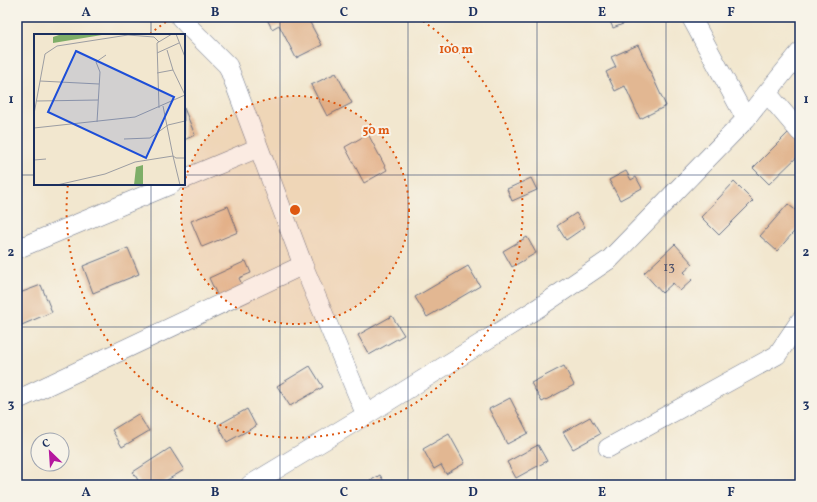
<svg xmlns="http://www.w3.org/2000/svg" width="817" height="502" viewBox="0 0 817 502" font-family="Vollkorn,serif">
<style>
.building{fill:#e2b792}
.lines{fill:none;stroke-linecap:round;stroke-linejoin:round}
.minor-casing{stroke:#666f86;stroke-width:20}
.minor{stroke:#fff;stroke-width:19}
.grid{fill:none;stroke:#1b2f5e;stroke-width:1;stroke-opacity:0.55}
.ring{fill:none;stroke:#de5710;stroke-width:2;stroke-dasharray:2 4}
.labels{text-anchor:middle;dominant-baseline:central;stroke-width:4;stroke-linejoin:round;paint-order:stroke}
.number-label{font-size:13px;fill:#4d516b}
.inset-road{fill:none;stroke:#9c9da2;stroke-width:1}
.view{fill:#1d4ed8;fill-opacity:0.15;stroke:#1d4ed8;stroke-width:2}
.inset-edge{fill:none;stroke:#1b2f5e;stroke-width:2}
.centre{fill:#de5710;stroke:#f7f3e8;stroke-width:2}
.ring-label{font-size:12px;text-anchor:middle;font-weight:bold;fill:#de5710;stroke:#f7f3e8;stroke-width:4;stroke-linejoin:round;paint-order:stroke}
.neatline{fill:none;stroke:#1b2f5e;stroke-width:1.5}
.grid-label{font-size:13px;text-anchor:middle;font-weight:bold;fill:#1b2f5e}
</style>
<rect width="100%" height="100%" fill="#f7f3e8"/>
<filter id="ink" filterUnits="userSpaceOnUse"><feTurbulence type="fractalNoise" baseFrequency=".025" numOctaves="2"/><feDisplacementMap in="SourceGraphic" scale="8" xChannelSelector="R" yChannelSelector="G"/><feConvolveMatrix kernelMatrix="1 2 1 2 8 2 1 2 1" color-interpolation-filters="sRGB"/></filter>
<filter id="wash" filterUnits="userSpaceOnUse"><feTurbulence type="fractalNoise" baseFrequency=".012" numOctaves="4" result="noise"/><feDisplacementMap in="SourceGraphic" scale="16" xChannelSelector="R" yChannelSelector="G"/><feGaussianBlur stdDeviation="0.9" result="paint"/><feColorMatrix in="noise" values="0 0 0 0 0 0 0 0 0 0 0 0 0 0 0 0 0 1.4 0 .05"/><feComposite in="paint" operator="in"/></filter>
<g filter="url(#wash)">
<rect width="100%" height="100%" fill="#f2e7cf"/>
<g id="blocks">
<!-- building -->
<path class="building" d="M 266,17 L 307,17 L 322,45 L 296,58 L 279,25 L 272,29 Z
M 608,17 L 632,17 L 633,20 L 613,28 Z
M 638,45 L 666,106 L 640,119 L 625,86 L 615,91 L 606,72 L 616,67 L 611,57 Z
M 336,73 L 352,103 L 327,116 L 311,85 Z
M 184,108 L 195,135 L 184,140 Z
M 788,133 L 800,145 L 800,154 L 769,184 L 753,168 Z
M 368,134 L 387,170 L 364,183 L 345,147 Z
M 626,171 L 631,180 L 636,177 L 642,188 L 620,200 L 609,180 Z
M 531,178 L 537,190 L 512,201 L 507,189 Z
M 734,182 L 753,201 L 719,235 L 701,217 Z
M 788,204 L 800,214 L 800,225 L 777,251 L 760,236 Z
M 228,206 L 238,232 L 202,247 L 191,221 Z
M 576,213 L 585,227 L 566,240 L 557,226 Z
M 527,237 L 536,253 L 512,267 L 503,251 Z
M 675,244 L 693,264 L 684,272 L 692,280 L 680,291 L 673,283 L 662,293 L 644,273 Z
M 128,248 L 139,274 L 93,293 L 83,266 Z
M 246,261 L 251,273 L 239,278 L 243,287 L 219,299 L 209,278 Z
M 468,266 L 480,286 L 427,317 L 415,297 Z
M 41,285 L 52,312 L 17,327 L 17,294 Z
M 392,316 L 404,335 L 369,355 L 358,335 Z
M 310,366 L 323,387 L 290,406 L 277,386 Z
M 564,366 L 574,385 L 542,402 L 531,383 Z
M 510,398 L 528,433 L 507,444 L 489,409 Z
M 247,409 L 256,426 L 227,442 L 218,425 Z
M 138,414 L 149,431 L 122,447 L 112,430 Z
M 590,417 L 600,434 L 573,449 L 563,432 Z
M 449,434 L 465,463 L 446,474 L 441,465 L 434,469 L 423,449 Z
M 538,445 L 547,461 L 516,478 L 507,462 Z
M 170,448 L 184,470 L 159,485 L 141,485 L 133,472 Z
M 380,475 L 385,483 L 389,481 L 392,485 L 363,485 Z"/>
</g>
</g>
<g filter="url(#ink)">
<use href="#blocks" fill-opacity="0" stroke="#666f86" stroke-width="1"/>
<g class="lines">
<defs>
<path id="minor" d="M 180,17 L 192,30 L 228,66 L 303,265 L 366,415
M 691,17 L 746,119
M 767,93 L 800,132
M 184,179 L 258,148
M 17,249 L 172,184
M 17,400 L 303,265
M 608,448 L 777,355 L 800,321
M 250,485 L 366,415 L 538,308 L 610,259 L 746,119 L 800,52"/>
</defs>
<!-- minor casing -->
<use href="#minor" class="minor-casing"/>
<!-- minor -->
<use href="#minor" class="minor"/>
</g>
</g>
<!-- grid -->
<path class="grid" d="M 151,17 L 151,35M 280,17 L 280,485M 408,17 L 408,485M 537,17 L 537,485M 666,17 L 666,485M 17,175 L 35,175M 184,175 L 800,175M 151,184 L 151,485M 17,327 L 800,327"/>
<!-- distance rings -->
<circle cx="295" cy="210" r="114" fill="#de5710" fill-opacity=".12"/>
<g class="ring">
<circle cx="295" cy="210" r="114"/>
<path d="M150 34A228 228 0 0 1 172 18M418 18A228 228 0 1 1 68 184"/>
</g>
<g class="labels">
<!-- number labels -->
<g class="number-label">
<text x="669" y="268">13</text>
</g>
</g>
<!-- overview -->
<g transform="translate(34 34)">
<rect width="151" height="151" fill="#f2e7cf"/>
<path d="M 28,0 L 74,0 L 19,9 L 19,3 ZM 109,131 L 109,151 L 100,151 L 102,133 Z" fill="#7eae68"/>
<path class="inset-road" d="M 142,0 L 151,23M 133,16 L 139,36M 123,19 L 145,9M 123,39 L 139,36 L 151,61M 6,47 L 65,50M 3,67 L 64,66M 129,72 L 139,122 L 142,124 L 151,124M 125,74 L 123,9 L 138,0M 0,80 L 11,20 L 23,12 L 94,1 L 120,3 L 125,8M 63,88 L 66,38 L 62,28 L 72,21M 0,94 L 101,83 L 151,61M 90,105 L 116,104 L 134,91 L 151,87M 0,108 L 0,95M 0,126 L 12,125M 23,151 L 71,140 L 101,128 L 139,122 L 146,151"/>
<path class="view" d="M 42,17 L 140,63 L 112,124 L 14,78 Z"/>
<rect width="151" height="151" class="inset-edge"/>
</g>
<circle cx="295" cy="210" r="6" class="centre"/>
<g class="ring-label">
<text x="456" y="53">100 m</text>
<text x="376" y="134">50 m</text>
</g>
<!-- margin -->
<rect width="817" height="502" fill="none" stroke="#f7f3e8" stroke-width="44"/>
<!-- north arrow -->
<g transform="translate(50 452) rotate(335)"><circle r="19" fill="#f7f3e8" stroke="#9fa5b1"/>
<path d="M0-3L7 15L0 10L-7 15Z" fill="#b5179e"/>
<text y="-6" font-size="11" font-weight="bold" text-anchor="middle" fill="#1b2f5e">С</text>
</g>
<rect x="22" y="22" width="773" height="458" class="neatline"/>
<g class="grid-label">
<text x="86" y="16">A</text>
<text x="215" y="16">B</text>
<text x="344" y="16">C</text>
<text x="473" y="16">D</text>
<text x="602" y="16">E</text>
<text x="731" y="16">F</text>
<text x="11" y="103">1</text>
<text x="806" y="103">1</text>
<text x="11" y="256">2</text>
<text x="806" y="256">2</text>
<text x="11" y="408">3</text>
<text x="806" y="408">3</text>
<text x="86" y="496">A</text>
<text x="215" y="496">B</text>
<text x="344" y="496">C</text>
<text x="473" y="496">D</text>
<text x="602" y="496">E</text>
<text x="731" y="496">F</text>
</g>
</svg>
